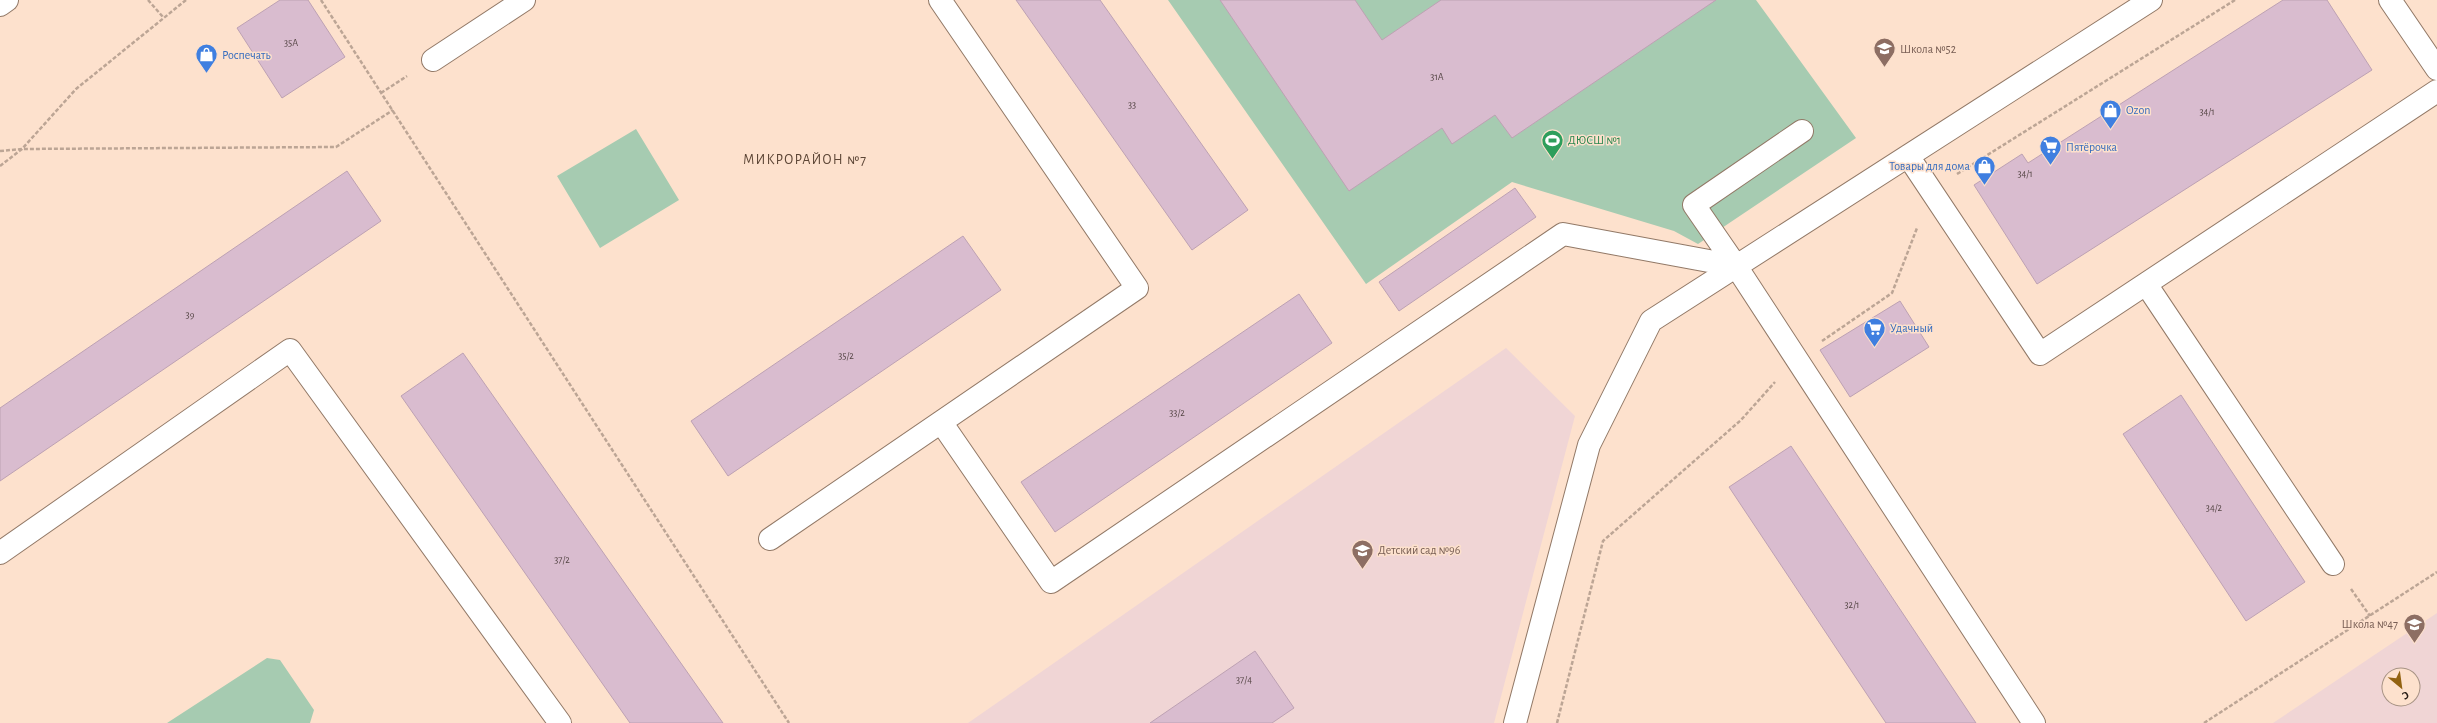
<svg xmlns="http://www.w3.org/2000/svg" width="2437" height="723" viewBox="0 0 2437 723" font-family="'Alegreya Sans',sans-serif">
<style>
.education{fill:#f0d5d5;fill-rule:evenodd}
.green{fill:#a6cbb1}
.building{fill:#d9bccf;stroke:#bda1b3}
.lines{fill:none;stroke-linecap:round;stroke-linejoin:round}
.minor-casing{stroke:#927967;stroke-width:24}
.major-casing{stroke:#927967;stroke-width:24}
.path{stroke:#bca595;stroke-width:2.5;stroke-dasharray:4 2;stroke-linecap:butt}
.minor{stroke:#fff;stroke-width:22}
.major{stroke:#fff;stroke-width:22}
.labels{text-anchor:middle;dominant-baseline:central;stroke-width:3;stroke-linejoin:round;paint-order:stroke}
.number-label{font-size:10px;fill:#544544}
.education-label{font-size:12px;fill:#785e54;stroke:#fde1cd;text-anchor:start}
.shop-label{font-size:12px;fill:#366cbe;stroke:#fde1cd;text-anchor:start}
.leisure-label{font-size:12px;fill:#27864d;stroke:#fde1cd;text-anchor:start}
.quarter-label{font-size:14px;letter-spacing:1px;fill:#5d4636;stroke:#fde1cd}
</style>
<rect width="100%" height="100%" fill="#fde1cd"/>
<!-- education -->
<path class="education" d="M 1506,348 L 1575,416 L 1494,723 L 968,723 Z
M 2437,613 L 2437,723 L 2273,723 ZM 2389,675 L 2413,675 L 2413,699 L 2389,699 Z"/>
<!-- green -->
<path class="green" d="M 1168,0 L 1756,0 L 1856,138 L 1698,244 L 1674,231 L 1512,182 L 1366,284 Z
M 636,129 L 679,200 L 600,248 L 557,176 Z
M 267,658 L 280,660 L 314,710 L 310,723 L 167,723 Z"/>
<!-- building -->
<path class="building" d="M 280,0 L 308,0 L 345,57 L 282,98 L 237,28 Z
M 1016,0 L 1100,0 L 1248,210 L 1192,250 Z
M 1220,0 L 1355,0 L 1382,40 L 1441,0 L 1716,0 L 1512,138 L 1495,115 L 1452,144 L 1442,128 L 1349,191 Z
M 2283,0 L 2327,0 L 2372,70 L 2037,284 L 1974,185 L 2022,154 L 2028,163 Z
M 347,171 L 381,221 L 0,481 L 0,408 Z
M 1515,188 L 1536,217 L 1399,311 L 1379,282 Z
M 963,236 L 1001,290 L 728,476 L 691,421 Z
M 1299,294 L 1332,343 L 1055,532 L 1021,482 Z
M 1900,301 L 1929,347 L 1850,397 L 1820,350 Z
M 463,353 L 723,723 L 630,723 L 401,396 Z
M 2181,395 L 2305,582 L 2246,621 L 2123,434 Z
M 1791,446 L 1976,723 L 1886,723 L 1729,487 Z
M 1255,651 L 1294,708 L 1272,723 L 1150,723 Z"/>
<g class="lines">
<defs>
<path id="minor" d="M 2390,0 L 2437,69
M 433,60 L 524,0
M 1802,131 L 1694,205 L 1736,266 L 2034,723
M 1908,156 L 2040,354 L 2437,91
M 2146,284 L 2333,564
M 941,422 L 1051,582 L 1563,234 L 1736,266
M 770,539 L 1137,288 L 940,0
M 0,553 L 290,350 L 560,723
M 1515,723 L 1589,445 L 1651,321 L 2151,0"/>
<path id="major" d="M 0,5 L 7,0"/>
</defs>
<!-- minor casing -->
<use href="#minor" class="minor-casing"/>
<!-- major casing -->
<use href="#major" class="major-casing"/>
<!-- path -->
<path class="path" d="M 148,0 L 163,17
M 321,0 L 789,723
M 381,93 L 407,76
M 0,151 L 22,149 L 336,147 L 393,110
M 0,166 L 22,149 L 76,89 L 186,0
M 1957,174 L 2235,0
M 1822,341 L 1892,293 L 1917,228
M 2351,589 L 2370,616
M 1557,723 L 1603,541 L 1741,420 L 1775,382
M 2204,723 L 2437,572"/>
<!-- minor -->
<use href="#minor" class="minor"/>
<!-- major -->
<use href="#major" class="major"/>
</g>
<!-- icons -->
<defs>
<symbol id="school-pin" viewBox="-11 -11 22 30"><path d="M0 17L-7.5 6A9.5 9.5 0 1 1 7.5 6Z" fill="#8d6e63" stroke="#fde1cd"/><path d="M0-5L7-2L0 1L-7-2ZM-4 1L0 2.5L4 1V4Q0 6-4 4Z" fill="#fff"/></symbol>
<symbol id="shop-pin" viewBox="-11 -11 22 30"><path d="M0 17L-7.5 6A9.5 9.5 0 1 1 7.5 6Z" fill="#3f7fe0" stroke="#fde1cd"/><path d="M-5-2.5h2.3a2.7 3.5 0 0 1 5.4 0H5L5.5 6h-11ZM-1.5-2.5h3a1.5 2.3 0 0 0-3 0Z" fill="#fff"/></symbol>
<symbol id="stadium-pin" viewBox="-11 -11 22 30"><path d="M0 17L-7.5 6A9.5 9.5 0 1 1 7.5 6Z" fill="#2e9e5b" stroke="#fde1cd"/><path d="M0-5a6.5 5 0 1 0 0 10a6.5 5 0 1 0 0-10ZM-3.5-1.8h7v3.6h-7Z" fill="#fff"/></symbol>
<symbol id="supermarket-pin" viewBox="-11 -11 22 30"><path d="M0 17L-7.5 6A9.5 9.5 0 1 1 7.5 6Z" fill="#3f7fe0" stroke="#fde1cd"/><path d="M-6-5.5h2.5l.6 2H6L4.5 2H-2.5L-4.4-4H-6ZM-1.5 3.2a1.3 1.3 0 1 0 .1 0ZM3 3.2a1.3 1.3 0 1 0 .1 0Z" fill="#fff"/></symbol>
</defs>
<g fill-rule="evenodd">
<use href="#school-pin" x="1872" y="36" width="25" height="34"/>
<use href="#shop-pin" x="194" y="42" width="25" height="34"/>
<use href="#shop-pin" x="2098" y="98" width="25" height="34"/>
<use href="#stadium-pin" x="1540" y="128" width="25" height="34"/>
<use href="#supermarket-pin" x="2038" y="134" width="25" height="34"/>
<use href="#shop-pin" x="1972" y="154" width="25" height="34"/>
<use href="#supermarket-pin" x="1862" y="316" width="25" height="34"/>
<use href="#school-pin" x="1350" y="538" width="25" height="34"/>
<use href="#school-pin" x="2402" y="612" width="25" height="34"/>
</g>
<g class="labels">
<!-- number labels -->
<g class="number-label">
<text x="291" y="43">35А</text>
<text x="1437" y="77">31А</text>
<text x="1132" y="105">33</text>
<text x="2207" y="112">34/1</text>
<text x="2025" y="174">34/1</text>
<text x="190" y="315">39</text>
<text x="846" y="356">35/2</text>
<text x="1177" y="413">33/2</text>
<text x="2214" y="508">34/2</text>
<text x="562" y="560">37/2</text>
<text x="1852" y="605">32/1</text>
<text x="1244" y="680">37/4</text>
</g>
<!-- education labels -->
<g class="education-label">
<text x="1900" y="49">Школа №52</text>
<text x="1378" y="550">Детский сад №96</text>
<text x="2398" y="624" text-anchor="end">Школа №47</text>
</g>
<!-- shop labels -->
<g class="shop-label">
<text x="222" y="55">Роспечать</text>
<text x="2126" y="110">Ozon</text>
<text x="2066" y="147">Пятёрочка</text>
<text x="1970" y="166" text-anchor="end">Товары для дома</text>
<text x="1890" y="328">Удачный</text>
</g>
<!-- leisure labels -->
<g class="leisure-label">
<text x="1568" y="140">ДЮСШ №1</text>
</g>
<!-- quarter labels -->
<g class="quarter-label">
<text x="805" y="160">МИКРОРАЙОН №7</text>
</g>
</g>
<!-- north arrow -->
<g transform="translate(2401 687) rotate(151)"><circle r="19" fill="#fde1cd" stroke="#a79384"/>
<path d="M0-3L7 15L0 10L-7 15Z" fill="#926210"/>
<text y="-6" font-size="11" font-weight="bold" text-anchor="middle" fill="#271d16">С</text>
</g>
</svg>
